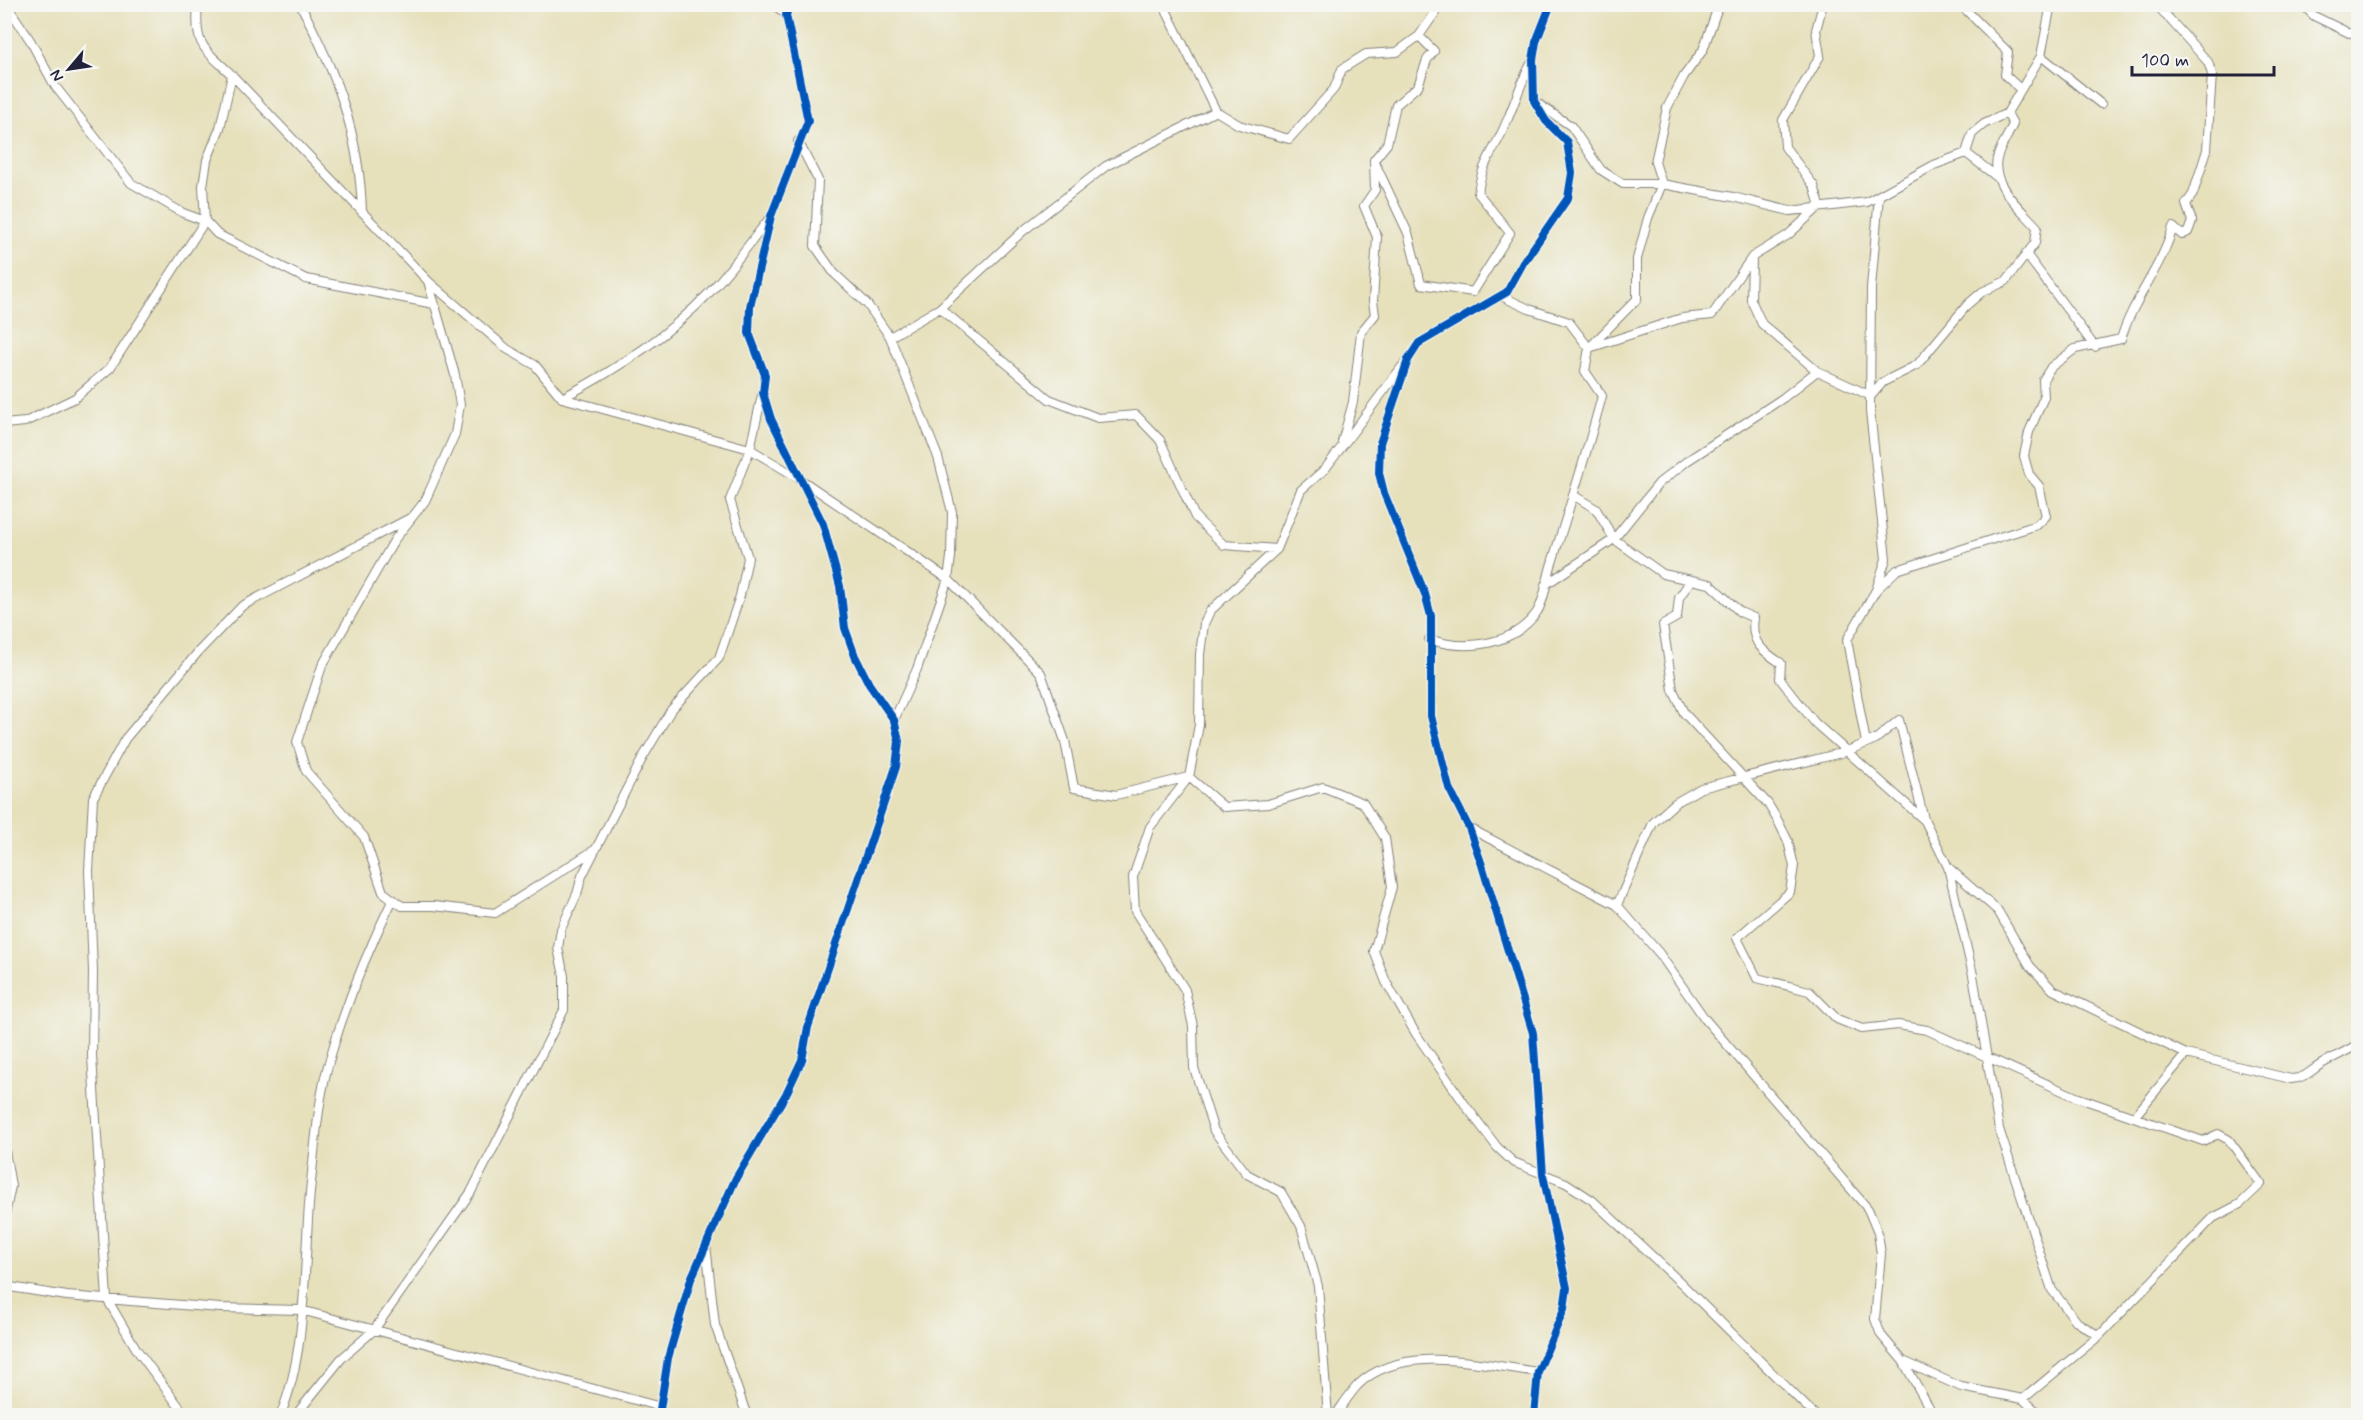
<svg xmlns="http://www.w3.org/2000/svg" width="2363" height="1420" viewBox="0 0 2363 1420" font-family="Mynerve,sans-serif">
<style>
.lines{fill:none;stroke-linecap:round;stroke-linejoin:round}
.minor-casing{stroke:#84817b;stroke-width:10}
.minor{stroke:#fff;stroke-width:8}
.cycleway-casing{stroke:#f6f6f2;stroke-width:11}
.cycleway{stroke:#0057b8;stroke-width:8}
</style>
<rect width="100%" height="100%" fill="#f6f6f2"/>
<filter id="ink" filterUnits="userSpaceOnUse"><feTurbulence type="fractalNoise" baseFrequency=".0167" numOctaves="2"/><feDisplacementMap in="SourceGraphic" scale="12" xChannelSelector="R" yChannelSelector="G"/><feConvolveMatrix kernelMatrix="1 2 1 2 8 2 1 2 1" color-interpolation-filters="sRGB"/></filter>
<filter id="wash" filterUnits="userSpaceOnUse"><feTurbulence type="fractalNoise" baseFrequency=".008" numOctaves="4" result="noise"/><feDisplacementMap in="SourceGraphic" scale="24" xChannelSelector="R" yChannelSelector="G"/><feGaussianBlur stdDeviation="1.35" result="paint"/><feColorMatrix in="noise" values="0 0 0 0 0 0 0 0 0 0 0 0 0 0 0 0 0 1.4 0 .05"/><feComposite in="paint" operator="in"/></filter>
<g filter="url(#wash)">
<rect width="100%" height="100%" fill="#e6e0bb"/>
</g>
<g filter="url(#ink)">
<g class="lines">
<defs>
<path id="minor" d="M 198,4 C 194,47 204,48 232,75 L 428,281 L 507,349 L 535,365 L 562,398 C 614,371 667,337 708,294 C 730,271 749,244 769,219
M 300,4 C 336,72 360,135 362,212
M 774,4 L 786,15
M 1163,4 L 1216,111 L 1239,125 L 1289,139 L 1334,89 L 1342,69 L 1366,54 L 1397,52 L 1419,36
M 1960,4 L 2008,52 L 2005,75 L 2020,89
M 2302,4 L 2314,16 L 2349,33 L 2358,30
M 2041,56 L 2101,104
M 232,75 L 220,128 L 207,160 L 203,186 L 205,221 L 217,234 L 306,279 L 434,304
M 1537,103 L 1571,126 L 1601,170 L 1623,184 L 1662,184 L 1733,197 L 1790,211 L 1867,202 L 1934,165 L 1966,153 L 1972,134 L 1984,124 L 2007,113 L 2041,56 L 2051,4
M 798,141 L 818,180 L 815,246 L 834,273 L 867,304 L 890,337 L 938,457 L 952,512 L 951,557 L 948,579 L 917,669 L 894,720
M 1966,153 L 1997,177
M 1375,163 L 1408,233 L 1421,284 L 1473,292 L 1510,233 L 1478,193 C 1482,160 1495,151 1506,123 C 1515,103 1521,81 1532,62
M 1820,206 L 1814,186 L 1785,147 L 1783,120 L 1820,56 L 1816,30 L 1823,4
M 2026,254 L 2095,347
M 1752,258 L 1751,300 L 1762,324 L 1817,371 L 1871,396
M 428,281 L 455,375 L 460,405 L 455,434 L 425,501 L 395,539 L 322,666 L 297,742 L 306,771 L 364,837 L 383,892 L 402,906 L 434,906 L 495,913 L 596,849
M 1501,296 L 1529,309 L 1569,322 L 1589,348 L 1682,318 L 1712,315 L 1752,257 L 1788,235 L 1819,207
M 940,308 L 1023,231 L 1106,166 L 1216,111
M 890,337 L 940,308 L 1049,399 L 1098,418 L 1136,415 L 1160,440 L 1195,517 L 1224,545 L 1277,549
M 1871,396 L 1883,382 L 1917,365 L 1968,304 L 1982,292 L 2006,281 L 2035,243 L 2037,227 C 2021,209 1991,185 1997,159 C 1999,148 2009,135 2013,124 L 2007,113
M 562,398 L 750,449 L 800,479 L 948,579 L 1041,673 L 1065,741 L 1074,788 L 1116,795 L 1188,777
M 4,424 L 25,422 L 75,398 L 110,368 L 205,221 L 183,213 L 131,183 L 55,86 L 30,40 L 6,4
M 1342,442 L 1353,402 L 1361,332 L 1375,315 L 1373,301 L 1377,237 L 1364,206 L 1375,190 L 1374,160 L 1387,144 L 1396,105 L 1418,86 L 1427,60 L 1434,51 L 1419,36 L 1435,13 L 1437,4
M 1573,495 L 1596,509 L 1614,539 L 1663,574 L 1710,584 L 1740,612 L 1754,618 C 1750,642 1762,651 1781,663 L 1780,679 L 1815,723 L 1923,819
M 1691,580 L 1679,598 L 1677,617 L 1663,625 L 1673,690 L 1684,713 L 1768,804 L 1778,821 L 1788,841 L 1794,866 L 1790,892 L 1737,938 L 1757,978 L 1809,991 L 1837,1019 L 1862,1029 L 1898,1025 L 1927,1030 L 2076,1097 L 2203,1141 L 2218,1134 L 2229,1140 L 2261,1184 L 2240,1204 L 2213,1218 L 2099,1336 L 2023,1399
M 1545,585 L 1614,539 L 1659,483 L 1687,461 L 1783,398 L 1817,371
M 1876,590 L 1897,570 L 2037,525 L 2046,516 L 2039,486 L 2029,474 L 2024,456 L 2029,432 L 2044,397 L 2043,380 L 2051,367 L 2075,349 L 2121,339 C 2133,299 2162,267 2173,227 L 2182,235 L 2188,232 L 2192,221 L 2186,204 L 2193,194 L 2207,150 L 2212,74 L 2208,62 L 2156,4
M 1429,639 C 1466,652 1514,645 1537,612 C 1545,600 1547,577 1552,563 C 1569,508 1587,453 1602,396 L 1585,371 L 1589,348 L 1637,299 L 1637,259 L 1648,218 L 1662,184 L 1655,162 L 1667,108 L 1684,76 L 1703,50 L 1719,4
M 1866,743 L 1847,640 L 1876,590 L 1886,559 L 1870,411 L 1871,288 L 1879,196
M 1189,777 L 1224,807 L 1268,804 L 1323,787 L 1363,803 L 1385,838 L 1392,887 L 1374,951 L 1386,982 L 1416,1034 L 1466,1106 L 1497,1147 L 1513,1162 L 1566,1183 L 1592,1200 L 1681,1283 L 1816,1416
M 1469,828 L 1617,905 L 1659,953 L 1705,1019 L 1868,1209 L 1878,1233 L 1881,1254 L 1875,1319 L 1881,1335 L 1903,1361 L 1961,1387 L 2023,1399 L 2041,1416
M 1949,868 L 1998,911 L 2030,966 L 2053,990 L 2186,1054 L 2291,1079 C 2306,1078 2309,1072 2320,1065 C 2333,1057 2346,1052 2358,1044
M 1617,905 L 1653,823 L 1675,803 L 1701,788 L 1845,752 L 1876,739 L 1899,720 L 1924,819 L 1948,867 L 1973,975 L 1999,1129 L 2052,1290 L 2077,1322 L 2099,1336
M 2135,1116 L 2186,1054
M 4,1145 L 11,1186 L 4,1220
M 706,1245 L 715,1325 L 747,1416
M 4,1286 L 67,1296 L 220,1308 L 301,1310 L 661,1407
M 1903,1361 L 1934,1416
M 186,1416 L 137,1350 L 107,1299 L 92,1056 L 93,971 L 89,871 L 93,798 L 125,739 L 199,651 L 242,606 L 412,517
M 280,1416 C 309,1349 303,1254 311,1182 C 315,1145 318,1104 327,1069 C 343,1010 366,954 393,899
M 295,1416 L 341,1359 L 374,1330 L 471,1192 L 564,1010 L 564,976 L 558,948 L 561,929 L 577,894 L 582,876 L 642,759 L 671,710 L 719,658 L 740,596 L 748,558 L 730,500 L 750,449 L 762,395
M 659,1416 L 668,1358 L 691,1279 L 736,1178 L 786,1094 L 802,1060 L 808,1027 L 896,767 L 899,741 L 894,720 L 869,684 L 855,656 L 845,628 L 840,586 L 823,524 L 771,419 L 763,393 L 765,375 L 749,333 L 750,307 L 771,216 L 808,121 L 786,15 L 790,4
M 1328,1416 L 1318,1286 L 1301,1226 L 1281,1192 L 1247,1174 L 1214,1131 L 1194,1068 L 1193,1026 L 1185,990 L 1135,911 L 1133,877 L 1150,827 L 1189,777 L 1199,725 L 1200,654 L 1204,624 L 1210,611 L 1277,549 L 1301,490 L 1325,469 L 1404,364
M 1335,1416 C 1342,1406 1349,1395 1357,1386 C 1400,1342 1485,1365 1538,1372
M 1534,1416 L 1538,1372 L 1564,1309 L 1567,1288 L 1543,1175 L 1533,1033 L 1482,865 L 1469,828 L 1449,788 L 1431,716 L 1431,616 L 1425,594 L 1384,493 L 1379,473 L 1380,443 L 1408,360 L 1419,343 L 1507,292 L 1523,263 L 1568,198 L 1572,173 L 1567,142 L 1546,121 L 1534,101 L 1533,60 L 1536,42 L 1551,4"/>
</defs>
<!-- minor casing -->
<use href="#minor" class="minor-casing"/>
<!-- minor -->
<use href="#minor" class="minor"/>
<defs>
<path id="cycleway" d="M 659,1416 L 668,1358 L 691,1279 L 736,1178 L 786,1094 L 802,1060 L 808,1027 L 896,767 L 899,741 L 894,720 L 869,684 L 855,656 L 845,628 L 840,586 L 823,524 L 771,419 L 763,393 L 765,375 L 749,333 L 750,307 L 771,216 L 808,121 L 786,15 L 790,4
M 1534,1416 L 1538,1372 L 1564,1309 L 1567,1288 L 1543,1175 L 1533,1033 L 1482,865 L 1469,828 L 1449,788 L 1431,716 L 1431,616 L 1425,594 L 1384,493 L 1379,473 L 1380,443 L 1408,360 L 1419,343 L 1507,292 L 1523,263 L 1568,198 L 1572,173 L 1567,142 L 1546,121 L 1534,101 L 1533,60 L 1536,42 L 1551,4"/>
</defs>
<!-- cycleway casing -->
<use href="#cycleway" class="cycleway-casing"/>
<!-- cycleway -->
<use href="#cycleway" class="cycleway"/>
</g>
</g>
<!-- margin -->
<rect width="2363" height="1420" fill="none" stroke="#f6f6f2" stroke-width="24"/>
<!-- north arrow -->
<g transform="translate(69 69) rotate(241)" stroke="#f6f6f2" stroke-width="4.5" paint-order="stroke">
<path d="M0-4.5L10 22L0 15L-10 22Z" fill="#22223b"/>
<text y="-9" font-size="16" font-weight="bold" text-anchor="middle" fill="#22223b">N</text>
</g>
<!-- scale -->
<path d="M2132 66v9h142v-9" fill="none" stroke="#22223b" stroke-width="3"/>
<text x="2141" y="66" font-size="18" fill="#22223b" stroke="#f6f6f2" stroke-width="4.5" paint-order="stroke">100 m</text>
</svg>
